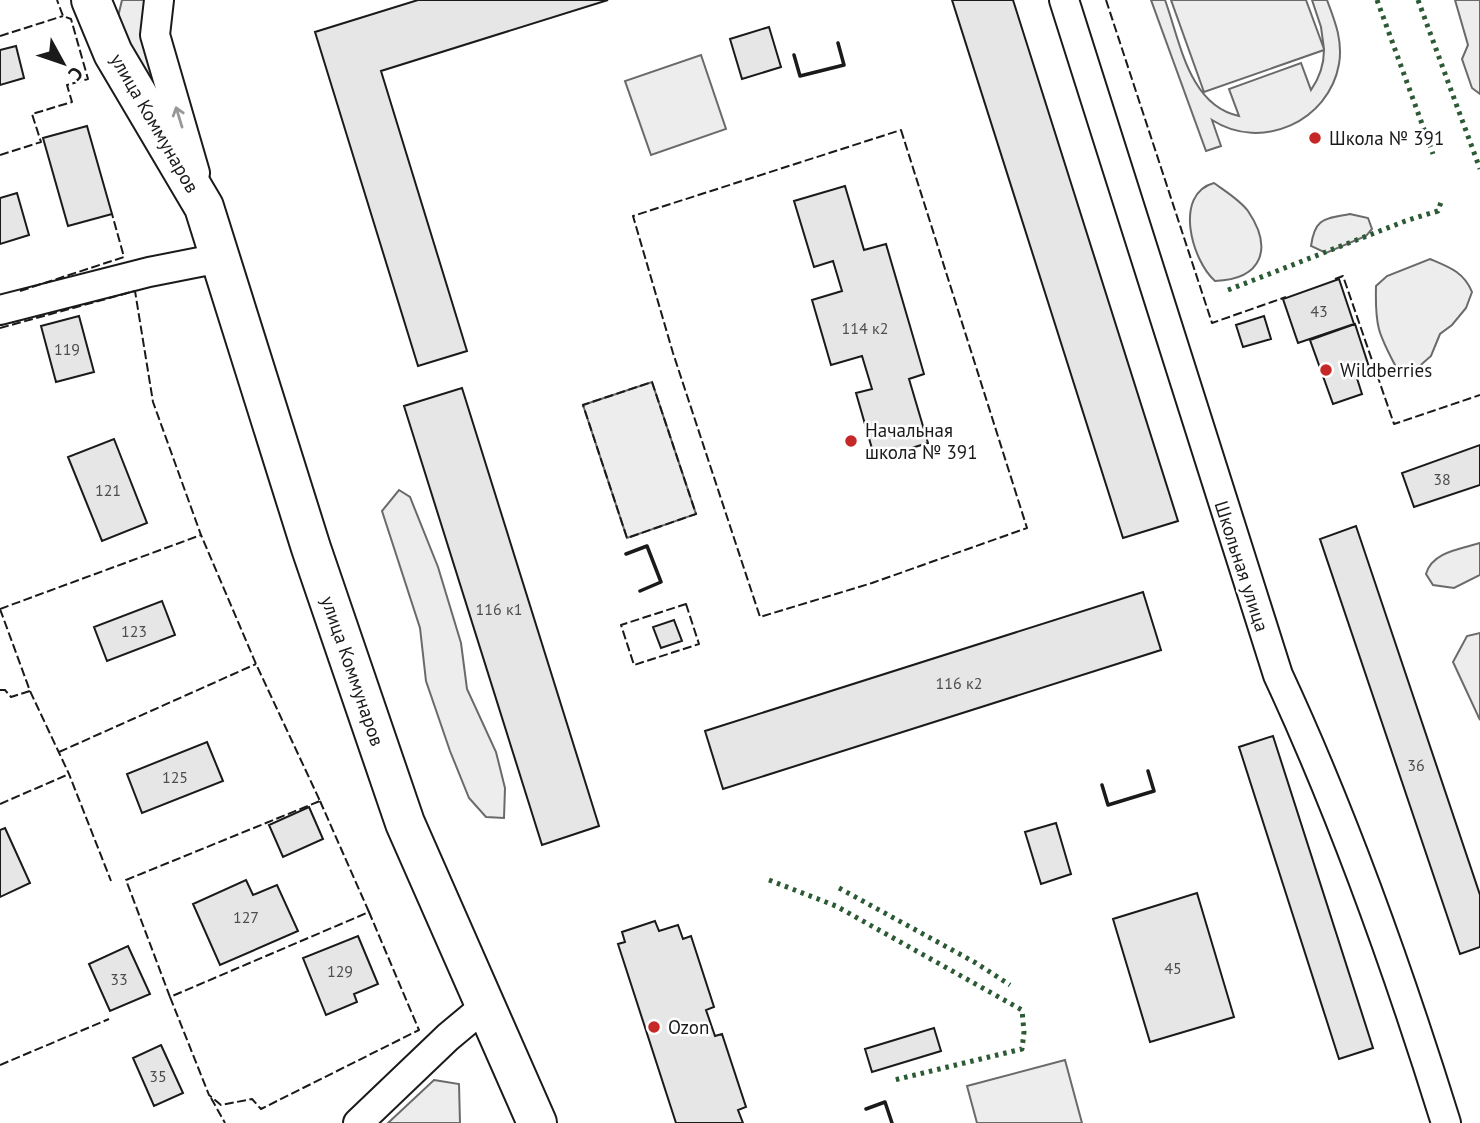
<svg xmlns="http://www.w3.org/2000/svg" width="1480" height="1123" viewBox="0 0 1480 1123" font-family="'PT Sans',sans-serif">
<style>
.green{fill:#ededed;stroke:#6a6a6a;stroke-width:2}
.building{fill:#e6e6e6;stroke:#1a1a1a;stroke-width:2}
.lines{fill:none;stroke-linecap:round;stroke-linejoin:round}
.street-casing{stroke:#1a1a1a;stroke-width:32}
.secondary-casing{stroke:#1a1a1a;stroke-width:42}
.street{stroke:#fff;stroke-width:28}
.secondary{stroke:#fff;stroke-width:38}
.hedge{stroke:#2b5a34;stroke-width:5;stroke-dasharray:3.5 5;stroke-linecap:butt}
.fence{stroke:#1a1a1a;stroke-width:2;stroke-dasharray:9 3.5;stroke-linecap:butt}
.wall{stroke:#1a1a1a;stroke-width:3.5}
.oneway{stroke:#989898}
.poi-dot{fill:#c62828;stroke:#fff;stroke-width:2.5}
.labels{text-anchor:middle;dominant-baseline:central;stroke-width:5;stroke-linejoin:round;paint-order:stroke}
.number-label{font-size:16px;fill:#4d4d4d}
.street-label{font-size:19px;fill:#1a1a1a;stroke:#fff}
.poi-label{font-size:19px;fill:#1a1a1a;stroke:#fff;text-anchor:start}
</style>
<rect width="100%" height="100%" fill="#fff"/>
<!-- green -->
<path class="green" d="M 122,0 L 146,0 L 142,19 L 144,31 L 165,110 L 117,21 Z
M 1151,0 L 1165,0 C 1180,41 1189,106 1239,116 L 1229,89 L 1301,63 L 1311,90 C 1320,77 1324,65 1324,50 L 1204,92 L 1171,0 L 1306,0 L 1324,49 L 1321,27 L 1312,0 L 1327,0 C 1335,21 1343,41 1339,64 C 1329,121 1262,152 1212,120 L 1221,146 L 1206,151 Z
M 1455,0 L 1480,0 L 1480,94 L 1472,88 L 1462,59 L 1468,45 Z
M 701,55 L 726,129 L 651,155 L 625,81 Z
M 1214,183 C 1225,191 1240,200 1248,211 C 1273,248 1263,279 1215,281 C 1192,261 1173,194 1214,183 Z
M 1350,214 L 1368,218 L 1372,229 L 1366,236 L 1326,253 L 1311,246 C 1315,217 1325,219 1350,214 Z
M 1430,259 C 1449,267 1464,272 1472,292 L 1466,308 L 1452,325 L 1440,334 L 1431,356 L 1414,371 L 1396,367 C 1378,333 1375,326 1376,286 L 1387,276 Z
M 652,382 L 696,514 L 627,538 L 583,405 Z
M 399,490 L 410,497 L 438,567 L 461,643 L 467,689 L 496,752 L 505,788 L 504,818 L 486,817 L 469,798 L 450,751 L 426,681 L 420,628 L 382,511 Z
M 1480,543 L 1480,575 L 1454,588 L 1433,585 L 1426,574 C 1432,552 1460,549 1480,543 Z
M 1480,633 L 1480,720 L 1453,662 L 1467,636 Z
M 1065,1060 L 1082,1123 L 977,1123 L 967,1086 Z
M 434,1080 L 459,1084 L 460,1123 L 388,1123 Z"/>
<!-- building -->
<path class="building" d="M 418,0 L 608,0 L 381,71 L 467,351 L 418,366 L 315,32 Z
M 952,0 L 1013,0 L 1178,521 L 1123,538 Z
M 769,27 L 781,67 L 742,79 L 730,39 Z
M 16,46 L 24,78 L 0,85 L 0,50 Z
M 87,126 L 112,214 L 68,226 L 43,138 Z
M 845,186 L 864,250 L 886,244 L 924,374 L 909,379 L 928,443 L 875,459 L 856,393 L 872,389 L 862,356 L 831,365 L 812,300 L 842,291 L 833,261 L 814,267 L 794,201 Z
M 17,193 L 29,235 L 0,244 L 0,198 Z
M 1339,279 L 1354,324 L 1298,343 L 1283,299 Z
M 79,316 L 94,372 L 56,382 L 41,326 Z
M 1264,316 L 1271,339 L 1243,347 L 1236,325 Z
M 1355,324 L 1369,367 L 1355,372 L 1362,394 L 1333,404 L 1310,340 Z
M 462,388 L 599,826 L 542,845 L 404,406 Z
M 114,439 L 147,523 L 102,541 L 68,457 Z
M 1480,445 L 1480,485 L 1414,507 L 1402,473 Z
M 1356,526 L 1480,895 L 1480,947 L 1460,954 L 1320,539 Z
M 1143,592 L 1161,650 L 723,789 L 705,731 Z
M 162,601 L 175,635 L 107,661 L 94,627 Z
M 674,620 L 682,641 L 661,648 L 653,627 Z
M 1273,736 L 1373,1048 L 1339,1059 L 1239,747 Z
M 207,742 L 223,781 L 142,813 L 127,774 Z
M 309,807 L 323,839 L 283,857 L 269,825 Z
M 1056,823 L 1071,874 L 1041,884 L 1025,832 Z
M 5,828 L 30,883 L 0,897 L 0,830 Z
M 246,880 L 253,895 L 277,885 L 298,931 L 220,965 L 193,904 Z
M 1197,893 L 1234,1017 L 1150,1042 L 1113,919 Z
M 655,921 L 659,931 L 678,925 L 683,939 L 691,936 L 714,1007 L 706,1010 L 715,1036 L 722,1034 L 746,1107 L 738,1110 L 743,1123 L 676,1123 L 618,944 L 625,942 L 622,932 Z
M 358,936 L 378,984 L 354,994 L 357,1002 L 326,1015 L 303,958 Z
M 128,946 L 150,994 L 110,1011 L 89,964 Z
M 934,1028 L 941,1051 L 872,1072 L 865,1049 Z
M 161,1045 L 183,1093 L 154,1106 L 133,1058 Z"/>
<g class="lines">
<defs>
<path id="street" d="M 159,0 L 155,35 L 195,173
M 1064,0 L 1278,675 C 1345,819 1399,972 1446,1123
M 0,310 L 149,272 L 220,258
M 358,1123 L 448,1037 L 484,1007"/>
<path id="secondary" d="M 91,0 L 113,53 L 204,207 L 311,548 L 405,823 L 537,1123"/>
</defs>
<!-- street casing -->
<use href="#street" class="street-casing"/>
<!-- secondary casing -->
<use href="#secondary" class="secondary-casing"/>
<!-- street -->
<use href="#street" class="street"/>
<!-- secondary -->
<use href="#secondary" class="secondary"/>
<!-- hedge -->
<path class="hedge" d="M 1377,0 L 1433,154
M 1418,0 L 1480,169
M 1228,290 L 1408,220 L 1438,211 L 1442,199
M 769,880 L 836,906 L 1022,1010 L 1024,1032 L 1022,1049 L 894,1080
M 839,888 L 976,963 L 1010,985"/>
<!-- fence -->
<path class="fence" d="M 1106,0 L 1212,323 L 1286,297
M 0,36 L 63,16
M 901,130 L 1027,528 L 872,583 L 760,617 L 673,353 L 633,216 Z
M 0,155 L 41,142 L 32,114 L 72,102 L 67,85 L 88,79 L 71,19 L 63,16 L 57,0
M 1335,279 L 1343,276 L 1394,424 L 1480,395
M 20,291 L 124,257 L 112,214
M 0,328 L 135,291 L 153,402 L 201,535 L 256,664 L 320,801
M 652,382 L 696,514 L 627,538 L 583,405 Z
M 686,604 L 699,644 L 634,665 L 621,625 Z
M 0,609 L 30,691 L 69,774 L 111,881
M 0,609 L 201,535
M 0,690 L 5,690 L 11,697 L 30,691
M 59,752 L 256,664
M 320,801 L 369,912 L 170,997 L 126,880 Z
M 0,804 L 69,774
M 170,997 L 209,1095 L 221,1105 L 252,1099 L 261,1109 L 419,1030 L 369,912
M 0,1065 L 109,1019
M 211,1098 L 225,1123"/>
<!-- wall -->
<path class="wall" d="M 794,55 L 800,76 L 844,65 L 838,43
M 626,554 L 647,546 L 661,582 L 640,591
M 1102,785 L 1108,805 L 1154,791 L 1148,771
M 866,1109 L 885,1102 L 892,1123"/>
</g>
<!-- one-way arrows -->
<defs><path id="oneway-shaft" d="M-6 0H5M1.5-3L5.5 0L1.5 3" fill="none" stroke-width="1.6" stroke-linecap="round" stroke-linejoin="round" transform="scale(1.75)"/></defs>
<use class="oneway" href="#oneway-shaft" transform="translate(179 117) rotate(-107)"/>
<!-- markers -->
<g class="poi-dot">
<circle cx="1315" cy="138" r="7"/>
<circle cx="1326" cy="370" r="7"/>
<circle cx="851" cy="441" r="7"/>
<circle cx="654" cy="1027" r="7"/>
</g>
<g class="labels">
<!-- number labels -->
<g class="number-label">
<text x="1319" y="311">43</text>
<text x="865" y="328">114 к2</text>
<text x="67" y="349">119</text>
<text x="1442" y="479">38</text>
<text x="108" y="490">121</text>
<text x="499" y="609">116 к1</text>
<text x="134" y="631">123</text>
<text x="959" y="683">116 к2</text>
<text x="1416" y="765">36</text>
<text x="175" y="777">125</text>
<text x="246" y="917">127</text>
<text x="1173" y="968">45</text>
<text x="340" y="971">129</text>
<text x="119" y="979">33</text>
<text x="158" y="1076">35</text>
</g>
<!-- street labels -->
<g class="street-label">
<text transform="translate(155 123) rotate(60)">улица Коммунаров</text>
<text transform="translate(1242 566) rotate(72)">Школьная улица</text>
<text transform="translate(353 671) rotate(71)">улица Коммунаров</text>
</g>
<!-- poi labels -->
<g class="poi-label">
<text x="1329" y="138">Школа № 391</text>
<text x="1340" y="370">Wildberries</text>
<text x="865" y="430">Начальная<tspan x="865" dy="22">школа № 391</tspan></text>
<text x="668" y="1027">Ozon</text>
</g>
</g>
<!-- north arrow -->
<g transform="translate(63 63) rotate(130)" stroke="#ffffff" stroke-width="5" paint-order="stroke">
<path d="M0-5L12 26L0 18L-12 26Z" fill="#1a1a1a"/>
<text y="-10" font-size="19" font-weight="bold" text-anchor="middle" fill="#1a1a1a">С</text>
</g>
</svg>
